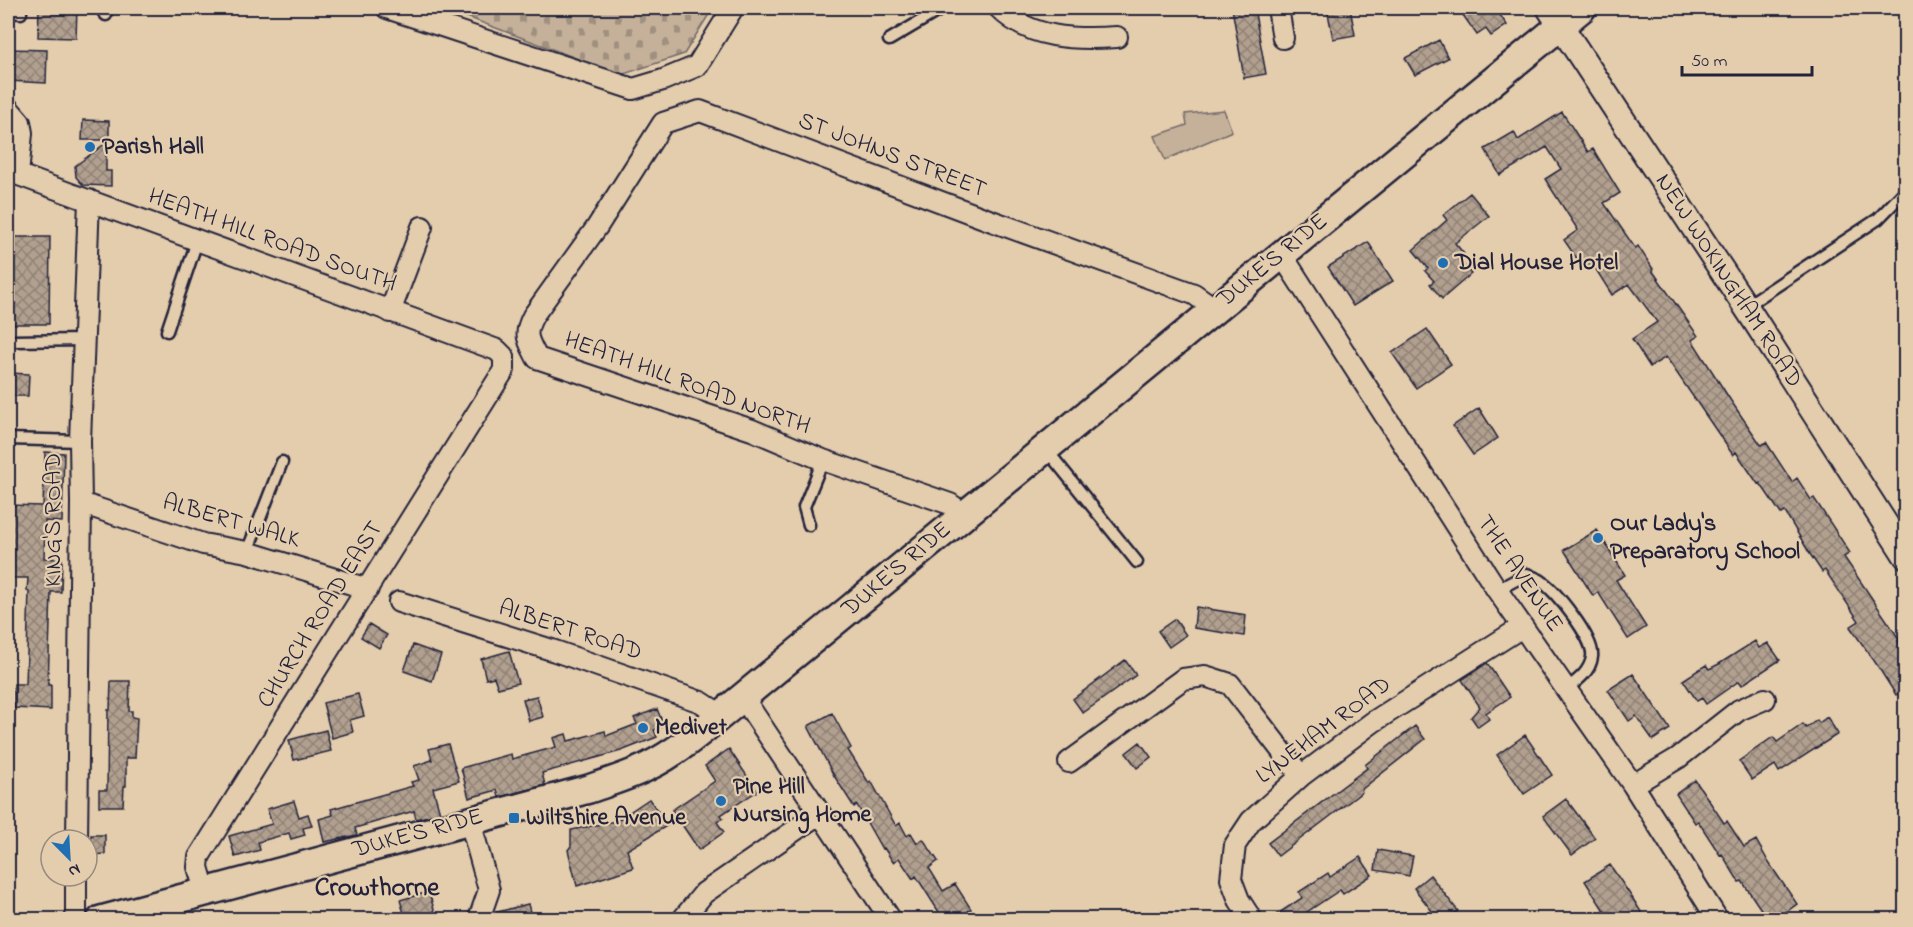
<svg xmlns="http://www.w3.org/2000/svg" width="1913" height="927" viewBox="0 0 1913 927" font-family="'Indie Flower',sans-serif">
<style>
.green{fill:#c5b19a;stroke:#746a6a;stroke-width:1.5}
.cemetery{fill:url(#cemetery-stones);stroke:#746a6a;stroke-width:1.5}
.building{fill:url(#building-cross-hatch);stroke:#22223b;stroke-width:1.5}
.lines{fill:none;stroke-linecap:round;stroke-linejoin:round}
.service-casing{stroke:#22223b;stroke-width:15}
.minor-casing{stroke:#22223b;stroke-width:24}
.tertiary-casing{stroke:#22223b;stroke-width:28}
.secondary-casing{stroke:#22223b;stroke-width:32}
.service{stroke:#e4cdad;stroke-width:10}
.minor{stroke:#e4cdad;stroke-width:20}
.tertiary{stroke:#e4cdad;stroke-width:24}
.secondary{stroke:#e4cdad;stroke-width:27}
.poi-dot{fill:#1f6fb2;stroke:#e4cdad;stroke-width:2}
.labels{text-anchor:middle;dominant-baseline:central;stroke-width:4.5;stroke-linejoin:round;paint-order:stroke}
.poi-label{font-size:24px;font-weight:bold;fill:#22223b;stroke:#e4cdad;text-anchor:start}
.street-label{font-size:24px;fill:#22223b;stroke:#e4cdad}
.quarter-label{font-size:27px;font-weight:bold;fill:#22223b;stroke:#e4cdad}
</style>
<defs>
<pattern id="cemetery-stones" width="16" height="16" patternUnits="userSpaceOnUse" patternTransform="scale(1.5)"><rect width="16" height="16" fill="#c5b19a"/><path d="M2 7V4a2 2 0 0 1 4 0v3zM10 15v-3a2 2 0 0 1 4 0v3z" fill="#a0907f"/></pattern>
<pattern id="building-cross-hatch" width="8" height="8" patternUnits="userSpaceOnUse" patternTransform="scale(1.5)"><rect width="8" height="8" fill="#b1a08f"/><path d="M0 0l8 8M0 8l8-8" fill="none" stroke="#908276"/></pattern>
</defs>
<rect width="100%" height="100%" fill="#e4cdad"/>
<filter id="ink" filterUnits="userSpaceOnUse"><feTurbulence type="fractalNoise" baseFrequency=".0167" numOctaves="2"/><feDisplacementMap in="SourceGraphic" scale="12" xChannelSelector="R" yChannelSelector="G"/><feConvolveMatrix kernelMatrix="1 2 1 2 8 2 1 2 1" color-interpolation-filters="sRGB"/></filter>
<g filter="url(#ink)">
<!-- green -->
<path class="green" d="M 1224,110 L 1232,131 L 1165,160 L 1155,136 L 1187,125 L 1185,114 Z"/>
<!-- cemetery -->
<path class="cemetery" d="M 443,8 L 713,8 L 684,54 L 621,75 Z"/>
<!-- building -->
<path class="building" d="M 39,8 L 77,8 L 76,38 L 38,37 Z
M 1232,8 L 1254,8 L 1266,74 L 1244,78 Z
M 1327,8 L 1350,8 L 1355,35 L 1333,39 Z
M 1458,8 L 1495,8 L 1507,25 L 1491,36 L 1486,29 L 1477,35 Z
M 1439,40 L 1448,58 L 1415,75 L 1405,58 Z
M 8,49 L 47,50 L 46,83 L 8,81 Z
M 1562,112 L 1588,152 L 1593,149 L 1620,193 L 1604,203 L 1635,248 L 1638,246 L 1653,269 L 1652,270 L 1698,336 L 1692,340 L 1731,401 L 1761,445 L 1766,442 L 1792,482 L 1797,478 L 1811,500 L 1814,498 L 1850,553 L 1844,557 L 1900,640 L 1898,641 L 1905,653 L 1905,689 L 1896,695 L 1875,662 L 1850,627 L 1859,621 L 1825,570 L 1822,572 L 1810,554 L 1785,512 L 1781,514 L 1760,483 L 1758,484 L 1736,452 L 1733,455 L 1666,357 L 1650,367 L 1632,339 L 1657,322 L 1629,284 L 1612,295 L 1592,263 L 1584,269 L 1564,240 L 1578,230 L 1545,179 L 1561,169 L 1547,147 L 1500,175 L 1485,149 L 1514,132 L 1518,140 Z
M 83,120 L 109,121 L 109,140 L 82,140 Z
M 106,143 L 106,171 L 111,171 L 111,186 L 83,185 L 76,177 L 75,166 Z
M 1470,193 L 1489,216 L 1455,243 L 1464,254 L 1458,259 L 1471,274 L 1442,299 L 1430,284 L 1434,281 L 1425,271 L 1428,268 L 1413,250 L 1447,220 L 1443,215 Z
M 9,237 L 50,237 L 49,324 L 8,324 Z
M 1368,242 L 1393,281 L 1353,306 L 1328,267 Z
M 1427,329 L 1451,364 L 1416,388 L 1392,353 Z
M 8,373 L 29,374 L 28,396 L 8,396 Z
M 1479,408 L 1498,438 L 1473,455 L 1453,426 Z
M 45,452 L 64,453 L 62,522 L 45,521 L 44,558 L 62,559 L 61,592 L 51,592 L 48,685 L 51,685 L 51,710 L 14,708 L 14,684 L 26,684 L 29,591 L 27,591 L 28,578 L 8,578 L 8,505 L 43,506 Z
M 1597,530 L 1625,575 L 1616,580 L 1646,627 L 1628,639 L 1598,592 L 1593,596 L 1564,550 Z
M 1196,607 L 1246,615 L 1244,636 L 1194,628 Z
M 1175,619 L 1186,635 L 1169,647 L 1158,631 Z
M 369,624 L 387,635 L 379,648 L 361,637 Z
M 1755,641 L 1759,648 L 1768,643 L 1780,660 L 1742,685 L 1739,681 L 1706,704 L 1702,698 L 1697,701 L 1683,680 L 1706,665 L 1709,669 L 1719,664 Z
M 413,645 L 441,655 L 432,681 L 404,671 Z
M 509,651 L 518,683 L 498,688 L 494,677 L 486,679 L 481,659 Z
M 1125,660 L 1136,675 L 1083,713 L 1073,699 Z
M 1487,663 L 1510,697 L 1486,713 L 1489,719 L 1478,727 L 1471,717 L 1480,707 L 1462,680 Z
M 1633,674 L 1670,729 L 1653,740 L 1636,716 L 1629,721 L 1608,690 Z
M 111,681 L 130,681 L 129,711 L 132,711 L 132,717 L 137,718 L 135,758 L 126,758 L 126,786 L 124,786 L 123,806 L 99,806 L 99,790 L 107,790 L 108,710 L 110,710 Z
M 358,694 L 364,716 L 350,720 L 353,732 L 332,738 L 323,703 Z
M 537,696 L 543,717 L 529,721 L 523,699 Z
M 657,709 L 664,726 L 654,730 L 657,737 L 621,751 L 542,773 L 545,785 L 499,797 L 497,790 L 469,798 L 461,768 L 511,754 L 512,759 L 556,747 L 553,738 L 566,734 L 568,741 L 605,731 L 606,736 L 637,724 L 634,718 Z
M 832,713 L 851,748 L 848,750 L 869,783 L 871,781 L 896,826 L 900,823 L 907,836 L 911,833 L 917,843 L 923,839 L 938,861 L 929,868 L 943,891 L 955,884 L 971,909 L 955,920 L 944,920 L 916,876 L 913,879 L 899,858 L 893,862 L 884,848 L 882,849 L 857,805 L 854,807 L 833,774 L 808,726 Z
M 1827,717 L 1838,734 L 1779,772 L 1775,765 L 1752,780 L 1739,761 L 1773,737 L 1777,742 L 1803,724 L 1806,728 L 1817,720 L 1819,723 Z
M 1415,726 L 1425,739 L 1361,790 L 1362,792 L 1278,856 L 1268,843 L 1367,768 L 1365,765 Z
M 326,730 L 331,751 L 294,760 L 289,740 Z
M 1525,735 L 1552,775 L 1524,794 L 1497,755 Z
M 1140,742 L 1151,757 L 1137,768 L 1126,753 Z
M 448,744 L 459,781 L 433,788 L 440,813 L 416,819 L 414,811 L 355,828 L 357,835 L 324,842 L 319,819 L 333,815 L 331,809 L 413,786 L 411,782 L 419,780 L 414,766 L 432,760 L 429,749 Z
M 729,749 L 757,791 L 721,815 L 723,818 L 717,822 L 724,832 L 699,850 L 672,810 L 715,781 L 705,766 Z
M 1695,780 L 1724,823 L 1727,821 L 1744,847 L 1756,840 L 1769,863 L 1797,904 L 1775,920 L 1768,920 L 1742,881 L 1739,882 L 1722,854 L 1720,855 L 1698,821 L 1695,823 L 1676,794 Z
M 649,799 L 668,825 L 627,850 L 633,868 L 577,886 L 568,850 L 571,846 L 571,830 L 616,821 Z
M 1566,799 L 1595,838 L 1572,855 L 1543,816 Z
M 294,801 L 299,817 L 308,814 L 312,826 L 303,828 L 305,835 L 291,839 L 289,833 L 258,842 L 260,850 L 235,857 L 229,836 L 272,824 L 267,809 Z
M 91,835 L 105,835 L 105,854 L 91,855 Z
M 1378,850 L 1413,856 L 1409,876 L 1375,870 Z
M 1360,857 L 1372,875 L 1343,894 L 1340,890 L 1307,912 L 1311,920 L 1268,920 L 1302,898 L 1299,892 L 1328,873 L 1330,877 Z
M 1610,865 L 1633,899 L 1646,920 L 1610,920 L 1585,881 Z
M 1430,875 L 1458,911 L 1446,920 L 1439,920 L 1414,888 Z
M 429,892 L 437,920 L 406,920 L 400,900 Z
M 528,904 L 532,920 L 491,920 L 494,913 Z"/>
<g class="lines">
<defs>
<path id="service" d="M 100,8 L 106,15
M 8,12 L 21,13 L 21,8
M 889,40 L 943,8
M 1746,306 L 1878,219 L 1906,190
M 167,331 L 197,241
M 12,341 L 84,340
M 8,439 L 80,441
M 1045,448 L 1137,562
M 809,525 L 804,507 L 823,460
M 247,552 L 282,462
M 1497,590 L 1527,574 C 1531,576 1536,578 1540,580 C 1555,590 1595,639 1592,657 C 1590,672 1577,681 1566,689"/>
<path id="minor" d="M 387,8 L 633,89 L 663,80 L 697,66 L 733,8
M 999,8 C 1029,39 1076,40 1117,37
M 1278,8 L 1283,38
M 8,108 L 20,122 L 22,133 L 18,175
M 8,171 L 497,350 L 504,357 L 504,370 L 199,857 L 198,867 L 205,891
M 1282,255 L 1497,590 L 1633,785 L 1718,920
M 390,312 L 422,227
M 81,503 L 203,544 L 247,552 L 368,589
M 964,514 L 950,504 L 823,460 L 752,430 L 537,358 C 528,340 523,335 533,316 L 597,227 L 663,123 L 700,111 L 989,220 L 1194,294 L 1214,308
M 399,602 L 555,651 L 701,702 L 721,715
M 742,696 L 891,920
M 1069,762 L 1183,679 L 1205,676 L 1230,684 L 1301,776
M 1633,785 L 1678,758 L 1739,710 L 1765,699
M 470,821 L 489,890 L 480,916 L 477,920
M 77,840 L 81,503 L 80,441 L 89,200
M 76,920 L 76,876
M 682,920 L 704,893 L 820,813
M 1252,920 L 1239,900 L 1231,879 L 1235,845 L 1251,821 L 1301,776 L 1373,722 L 1522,627"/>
<path id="tertiary" d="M 1549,8 L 1750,313 L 1906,556"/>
<path id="secondary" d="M 101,920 L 589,789 C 609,782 629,776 647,767 C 674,754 698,734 721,715 L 1582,8"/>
</defs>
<!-- service casing -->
<use href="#service" class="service-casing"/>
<!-- minor casing -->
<use href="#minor" class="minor-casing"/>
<!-- tertiary casing -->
<use href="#tertiary" class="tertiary-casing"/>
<!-- secondary casing -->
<use href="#secondary" class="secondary-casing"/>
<!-- service -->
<use href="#service" class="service"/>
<!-- minor -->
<use href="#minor" class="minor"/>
<!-- tertiary -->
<use href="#tertiary" class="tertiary"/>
<!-- secondary -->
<use href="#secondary" class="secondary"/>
</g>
</g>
<!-- markers -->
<g class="poi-dot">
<circle cx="90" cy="147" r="6"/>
<circle cx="1443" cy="263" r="6"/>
<circle cx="1598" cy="538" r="6"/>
<circle cx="643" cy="728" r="6"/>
<circle cx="721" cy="801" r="6"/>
<rect x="508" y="812" width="12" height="12" rx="3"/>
</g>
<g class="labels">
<!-- poi labels -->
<g class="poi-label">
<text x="102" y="147">Parish Hall</text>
<text x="1455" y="263">Dial House Hotel</text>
<text x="1610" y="524">Our Lady's<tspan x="1610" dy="28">Preparatory School</tspan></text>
<text x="655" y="728">Medivet</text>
<text x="733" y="787">Pine Hill<tspan x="733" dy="28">Nursing Home</tspan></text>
<text x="526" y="818">Wiltshire Avenue</text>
</g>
<!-- street labels -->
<g class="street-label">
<text transform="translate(892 156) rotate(21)">ST JOHNS STREET</text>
<text transform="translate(272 241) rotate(20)">HEATH HILL ROAD SOUTH</text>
<text transform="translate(1273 261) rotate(-39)">DUKE'S RIDE</text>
<text transform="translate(1728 281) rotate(57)">NEW WOKINGHAM ROAD</text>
<text transform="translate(687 384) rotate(20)">HEATH HILL ROAD NORTH</text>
<text transform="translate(54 520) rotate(-90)">KING'S ROAD</text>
<text transform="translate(231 522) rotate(16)">ALBERT WALK</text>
<text transform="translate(897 570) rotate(-40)">DUKE'S RIDE</text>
<text transform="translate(1519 574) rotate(56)">THE AVENUE</text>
<text transform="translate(321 615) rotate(-58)">CHURCH ROAD EAST</text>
<text transform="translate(570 631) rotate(18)">ALBERT ROAD</text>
<text transform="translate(1324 731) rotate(-37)">LYNEHAM ROAD</text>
<text transform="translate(418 834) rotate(-15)">DUKE'S RIDE</text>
</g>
<!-- quarter labels -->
<g class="quarter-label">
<text x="377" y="888">Crowthorne</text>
</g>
</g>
<!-- margin -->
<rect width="1913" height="927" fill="none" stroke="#e4cdad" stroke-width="30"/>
<rect x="15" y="15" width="1883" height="897" fill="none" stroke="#22223b" stroke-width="2" filter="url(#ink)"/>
<!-- north arrow -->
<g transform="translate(69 858) rotate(156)"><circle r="28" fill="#e4cdad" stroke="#96897f" stroke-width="1.5"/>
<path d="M0-4.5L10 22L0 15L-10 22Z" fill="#1f6fb2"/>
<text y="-9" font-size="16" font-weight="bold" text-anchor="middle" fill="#22223b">N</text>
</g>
<!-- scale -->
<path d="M1682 66v9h130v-9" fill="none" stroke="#22223b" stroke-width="3"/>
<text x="1691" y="66" font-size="18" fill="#22223b" stroke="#e4cdad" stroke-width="4.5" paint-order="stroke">50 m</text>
</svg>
